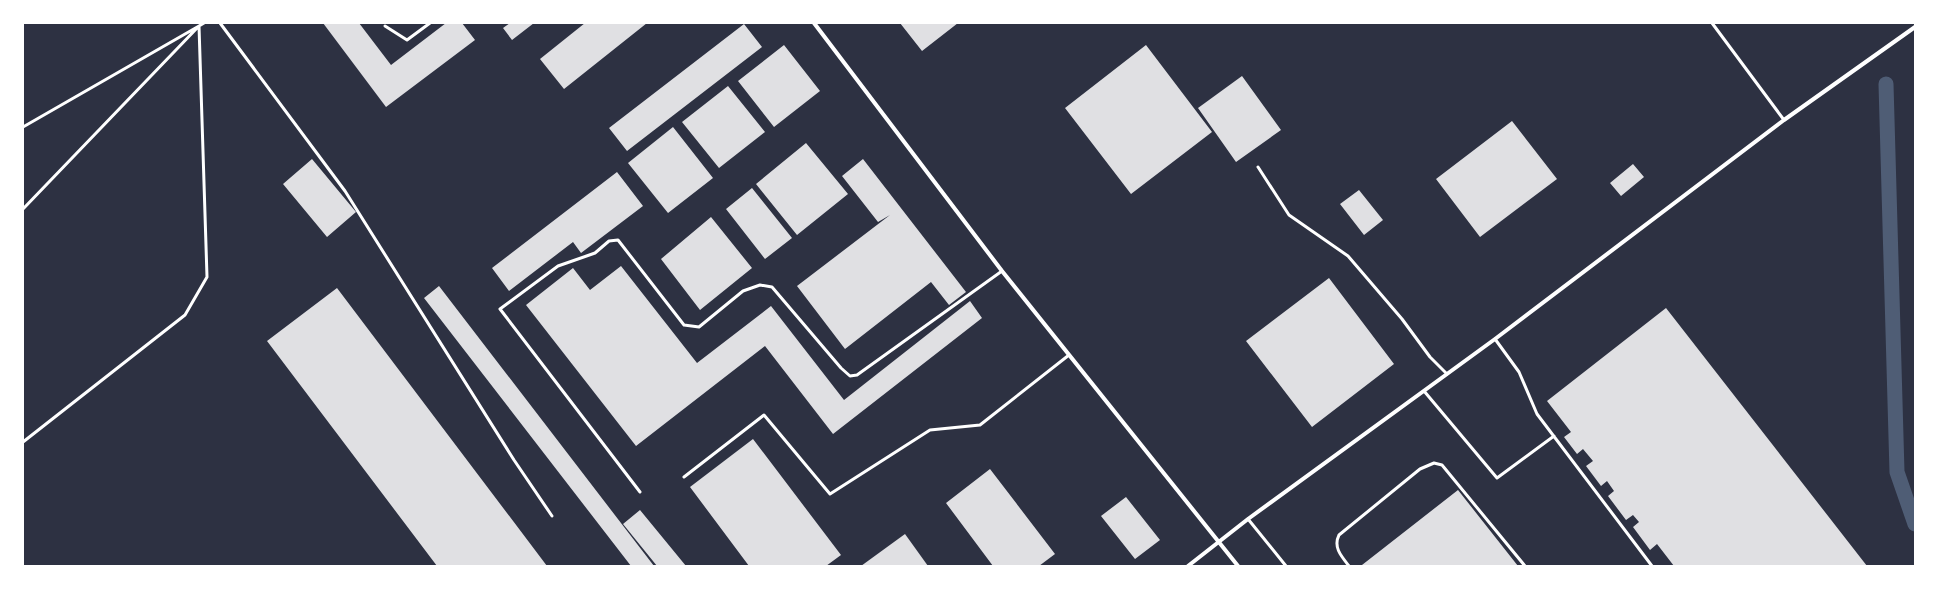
<svg xmlns="http://www.w3.org/2000/svg" width="1938" height="589" viewBox="0 0 1938 589" font-family="'PT Sans',sans-serif">
<style>
.lines{fill:none;stroke-linecap:round;stroke-linejoin:round}
.canal{stroke:#4f5d75;stroke-width:15}
.building{fill:#e0e0e3}
.service{stroke:#fff;stroke-width:3}
.minor{stroke:#fff;stroke-width:4}
</style>
<rect width="100%" height="100%" fill="#2d3142"/>
<g class="lines">
<!-- canal -->
<path class="canal" d="M 1886,84 L 1897,472 L 1915,524"/>
</g>
<!-- building -->
<path class="building" d="M 323,23 L 359,23 L 391,65 L 446,23 L 462,23 L 475,40 L 386,107 Z
M 510,23 L 534,23 L 512,40 L 503,28 Z
M 585,23 L 647,23 L 564,89 L 540,59 Z
M 900,23 L 958,23 L 922,51 Z
M 744,24 L 762,47 L 627,151 L 609,128 Z
M 784,45 L 820,91 L 774,127 L 738,81 Z
M 1146,45 L 1212,132 L 1131,194 L 1065,108 Z
M 1242,76 L 1281,130 L 1236,162 L 1198,108 Z
M 728,86 L 765,132 L 719,168 L 682,122 Z
M 1512,121 L 1557,179 L 1480,237 L 1436,179 Z
M 673,127 L 713,178 L 668,213 L 628,163 Z
M 806,143 L 848,194 L 797,235 L 756,184 Z
M 312,159 L 356,212 L 327,237 L 283,184 Z
M 863,159 L 966,292 L 949,305 L 931,282 L 845,349 L 797,286 L 890,215 L 878,222 L 842,176 Z
M 1633,164 L 1644,177 L 1621,196 L 1610,183 Z
M 617,172 L 643,206 L 581,253 L 573,242 L 509,291 L 492,268 Z
M 752,188 L 792,238 L 765,259 L 726,209 Z
M 1359,190 L 1383,220 L 1364,235 L 1340,204 Z
M 711,217 L 752,268 L 700,310 L 661,259 Z
M 621,266 L 697,363 L 771,306 L 844,400 L 970,301 L 982,318 L 833,434 L 765,346 L 636,446 L 526,305 L 573,268 L 590,290 Z
M 1329,278 L 1394,364 L 1312,427 L 1246,341 Z
M 439,286 L 654,566 L 631,566 L 424,298 Z
M 337,288 L 547,566 L 437,566 L 267,341 Z
M 1666,308 L 1867,566 L 1674,566 L 1657,544 L 1650,550 L 1633,527 L 1639,522 L 1633,515 L 1626,520 L 1608,496 L 1614,491 L 1607,481 L 1601,486 L 1586,466 L 1593,461 L 1583,449 L 1577,454 L 1564,437 L 1571,432 L 1547,401 Z
M 753,439 L 841,555 L 826,566 L 749,566 L 690,487 Z
M 990,469 L 1055,554 L 1039,566 L 993,566 L 946,503 Z
M 1458,490 L 1518,566 L 1363,566 L 1362,565 Z
M 1126,497 L 1160,540 L 1135,559 L 1101,516 Z
M 640,510 L 686,566 L 657,566 L 623,524 Z
M 905,534 L 928,566 L 861,566 Z"/>
<g class="lines">
<!-- service -->
<path class="service" d="M 220,23 L 345,191 L 514,460 L 552,516
M 1712,23 L 1784,120
M 385,26 L 407,40 L 430,23
M 23,127 L 199,26 L 23,209
M 1258,167 L 1289,215 L 1348,256 L 1402,319 L 1430,357 L 1447,374
M 1495,339 L 1519,372 L 1537,414 L 1652,566
M 1424,391 L 1497,478 L 1554,436
M 23,442 L 185,315 L 207,277 L 199,26 L 204,23
M 684,477 L 764,415 L 830,494 L 930,430 L 980,425 L 1069,355
M 640,492 L 500,309 L 558,266 L 595,253 L 609,241 L 618,240 L 684,325 L 699,327 L 743,291 L 760,285 L 772,287 L 841,368 L 850,376 L 857,375 L 1002,271
M 1248,519 L 1286,566
M 1349,566 C 1341,556 1333,547 1339,535 L 1420,469 L 1434,463 L 1442,465 L 1525,566"/>
<!-- minor -->
<path class="minor" d="M 814,23 L 1002,271 L 1238,566
M 1188,566 L 1248,519 L 1495,339 L 1784,120 L 1915,27"/>
</g>
<!-- border -->
<rect width="1938" height="589" fill="none" stroke="#ffffff" stroke-width="48"/>
</svg>
